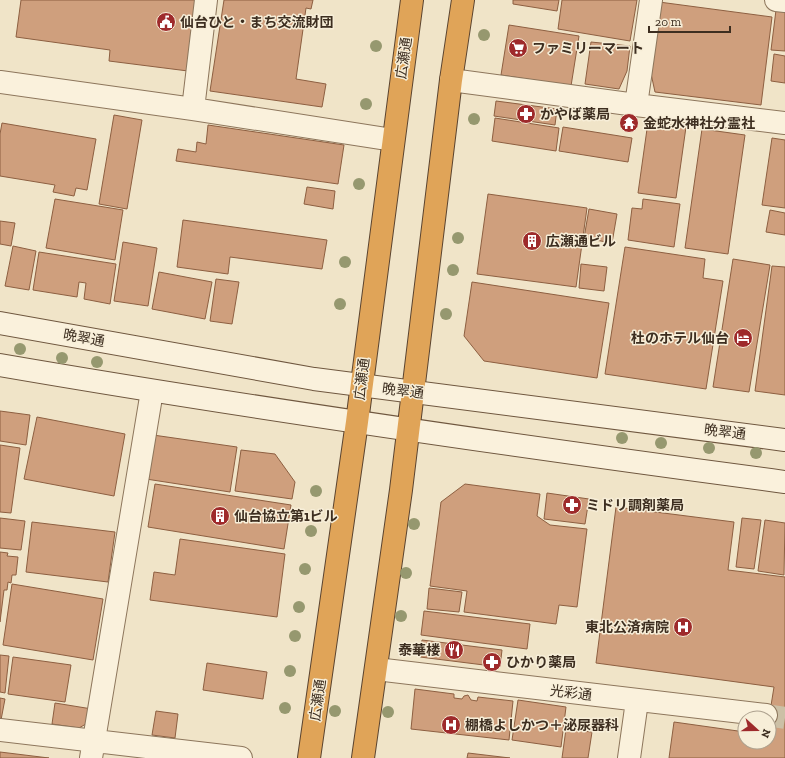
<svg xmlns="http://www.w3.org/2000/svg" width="785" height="758" viewBox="0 0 785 758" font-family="'Zilla Slab','Noto Sans JP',serif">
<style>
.building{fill:#cf9f7d;stroke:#8d5f41}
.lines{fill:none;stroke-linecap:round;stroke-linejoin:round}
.street-tunnel{stroke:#ccc0a6;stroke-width:22;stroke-dasharray:22 11;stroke-linecap:butt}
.street-casing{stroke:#8d765c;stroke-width:24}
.secondary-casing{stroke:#6f573f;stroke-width:24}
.highway-casing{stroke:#5b4430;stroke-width:24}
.street{stroke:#faf1dc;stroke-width:22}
.secondary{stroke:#faf1dc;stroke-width:22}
.highway{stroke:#e0a458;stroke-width:22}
.tree{fill:#96986f}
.labels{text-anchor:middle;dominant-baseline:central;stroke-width:3;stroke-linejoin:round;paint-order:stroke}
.poi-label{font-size:14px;font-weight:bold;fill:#3d2e20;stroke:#f7eed8;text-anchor:start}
.street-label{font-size:14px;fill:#3d2e20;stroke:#f7eed8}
</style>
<rect width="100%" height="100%" fill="#f0e4c8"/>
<!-- building -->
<path class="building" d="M 21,0 L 197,0 L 188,71 L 109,61 L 110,50 L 16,37 Z
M 224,0 L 313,0 L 311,9 L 306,8 L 296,79 L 326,84 L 322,107 L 210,91 Z
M 513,0 L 559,0 L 557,11 L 513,4 Z
M 562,0 L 637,0 L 630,41 L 558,29 Z
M 659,2 L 772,17 L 761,105 L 655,92 L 650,69 Z
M 776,10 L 785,11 L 785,51 L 771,50 Z
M 509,25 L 579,36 L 571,86 L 501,75 Z
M 591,42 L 630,46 L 627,71 L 619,89 L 585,84 Z
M 774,54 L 785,56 L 785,83 L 771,81 Z
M 496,101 L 557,109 L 555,125 L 494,116 Z
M 114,115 L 142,120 L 127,209 L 99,204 Z
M 495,118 L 559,128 L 556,151 L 492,141 Z
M 648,122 L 686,127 L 676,198 L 638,193 Z
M 2,123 L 96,139 L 87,190 L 76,188 L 74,196 L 53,192 L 55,185 L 0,176 L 0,134 Z
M 208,125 L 344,145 L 338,184 L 176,161 L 178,149 L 196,152 L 197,142 L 206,144 Z
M 563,127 L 632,138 L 628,162 L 559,151 Z
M 702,129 L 745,135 L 728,254 L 685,248 Z
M 772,138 L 785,140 L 785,208 L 762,205 Z
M 307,187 L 335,191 L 333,209 L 304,204 Z
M 488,194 L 587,208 L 576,287 L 477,274 Z
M 55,199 L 123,210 L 115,260 L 46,248 Z
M 643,199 L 680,204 L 674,247 L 628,240 L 632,208 L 642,209 Z
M 589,209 L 617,214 L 612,243 L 584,238 Z
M 770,210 L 785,213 L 785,235 L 766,232 Z
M 183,220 L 327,240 L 322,269 L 230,257 L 228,274 L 177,267 Z
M 0,221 L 15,223 L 11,246 L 0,244 Z
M 123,242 L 157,248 L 148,306 L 114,301 Z
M 13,246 L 36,251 L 29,290 L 5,286 Z
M 625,247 L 705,259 L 703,278 L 723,281 L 706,389 L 605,374 Z
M 39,252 L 116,264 L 110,304 L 84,299 L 86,283 L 79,282 L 77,297 L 33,290 Z
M 733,259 L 770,265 L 749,392 L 713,387 Z
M 581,264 L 607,267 L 604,291 L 579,288 Z
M 772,266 L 785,267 L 785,395 L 755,391 Z
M 159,272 L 212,282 L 205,319 L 152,309 Z
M 216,279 L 239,282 L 232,324 L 210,321 Z
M 472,282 L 609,303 L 597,378 L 484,361 L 464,336 Z
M 0,411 L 30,415 L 26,445 L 0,441 Z
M 37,417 L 125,434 L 114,496 L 24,479 Z
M 153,435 L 237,447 L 230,492 L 146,479 Z
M 0,445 L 20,448 L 11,513 L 0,512 Z
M 241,450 L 275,454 L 295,482 L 292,499 L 235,491 Z
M 155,484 L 291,505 L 284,549 L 148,527 Z
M 465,484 L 540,494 L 537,516 L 550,525 L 587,529 L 577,607 L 559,605 L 556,624 L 464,612 L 467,591 L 430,586 L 441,502 Z
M 547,493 L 589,499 L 585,524 L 544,519 Z
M 616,507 L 734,522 L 728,570 L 785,577 L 785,758 L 669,758 L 674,722 L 745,732 L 745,742 L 769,742 L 769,718 L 774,687 L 596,663 Z
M 0,518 L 25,521 L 21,550 L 0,548 Z
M 742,518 L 761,520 L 754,569 L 736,567 Z
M 765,520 L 785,523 L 784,575 L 758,571 Z
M 32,522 L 115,532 L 108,582 L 26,572 Z
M 180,539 L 285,554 L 277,617 L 150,600 L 154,572 L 175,575 Z
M 0,552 L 8,553 L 7,556 L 18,557 L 16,575 L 12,575 L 11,583 L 8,582 L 7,590 L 4,590 L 0,622 Z
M 12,584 L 103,599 L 93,660 L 3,645 Z
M 429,588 L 462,592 L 459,612 L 427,609 Z
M 424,611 L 530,624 L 527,649 L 421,635 Z
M 422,640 L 502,650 L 500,667 L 420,657 Z
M 0,655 L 9,656 L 5,693 L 0,692 Z
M 13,657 L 71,665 L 65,702 L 8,694 Z
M 207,663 L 267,672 L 263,699 L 203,690 Z
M 415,689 L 454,694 L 454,698 L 462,699 L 464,696 L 468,695 L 471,700 L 477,701 L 478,697 L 513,701 L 509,740 L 411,729 Z
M 0,698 L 5,699 L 1,720 L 0,719 Z
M 518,700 L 566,707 L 561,747 L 512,740 Z
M 55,703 L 92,709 L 91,721 L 79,728 L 52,724 Z
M 156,711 L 178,714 L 175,738 L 152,735 Z
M 566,729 L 592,732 L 588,758 L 562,758 Z
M 0,752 L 49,758 L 0,758 Z
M 468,753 L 510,758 L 467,758 Z"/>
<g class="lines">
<!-- street-tunnel -->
<path class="street-tunnel" d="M 766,715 L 785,718"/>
<defs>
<path id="street" d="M 776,0 L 785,1
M 451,80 L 636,105 L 785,123
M 0,82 L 193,109 L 393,140
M 636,105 L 651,0
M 193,109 L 206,0
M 376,669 L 766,715
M 0,730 L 241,758
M 91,758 L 152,391
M 629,758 L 637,701"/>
<path id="secondary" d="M 0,323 L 314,379 L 785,440
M 0,365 C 261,410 523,447 785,482"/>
<path id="highway" d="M 309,758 L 357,422 L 412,0
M 363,758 L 401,490 L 451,80 L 463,0"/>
</defs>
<!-- street casing -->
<use href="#street" class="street-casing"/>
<!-- secondary casing -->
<use href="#secondary" class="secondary-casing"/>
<!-- highway casing -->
<use href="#highway" class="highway-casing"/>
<!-- street -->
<use href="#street" class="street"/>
<!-- secondary -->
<use href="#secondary" class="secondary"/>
<!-- highway -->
<use href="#highway" class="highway"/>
</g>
<!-- trees -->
<g class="tree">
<circle cx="484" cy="35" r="6"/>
<circle cx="376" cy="46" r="6"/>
<circle cx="366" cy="104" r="6"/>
<circle cx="474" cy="119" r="6"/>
<circle cx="359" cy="184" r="6"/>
<circle cx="458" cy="238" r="6"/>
<circle cx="345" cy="262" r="6"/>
<circle cx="453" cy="270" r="6"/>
<circle cx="340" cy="304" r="6"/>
<circle cx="446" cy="314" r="6"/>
<circle cx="20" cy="349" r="6"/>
<circle cx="62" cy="358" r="6"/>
<circle cx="97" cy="362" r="6"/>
<circle cx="622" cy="438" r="6"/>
<circle cx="661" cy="443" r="6"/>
<circle cx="709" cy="448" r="6"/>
<circle cx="756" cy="453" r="6"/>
<circle cx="316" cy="491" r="6"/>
<circle cx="414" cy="524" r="6"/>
<circle cx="311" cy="531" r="6"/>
<circle cx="305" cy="569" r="6"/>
<circle cx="406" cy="573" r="6"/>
<circle cx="299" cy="607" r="6"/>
<circle cx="401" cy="616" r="6"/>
<circle cx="295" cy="636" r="6"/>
<circle cx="290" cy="671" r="6"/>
<circle cx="285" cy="708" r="6"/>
<circle cx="335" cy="711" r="6"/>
<circle cx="388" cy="712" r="6"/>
</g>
<!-- icons -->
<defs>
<symbol id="civic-disc" viewBox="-11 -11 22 22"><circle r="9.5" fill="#9e2a2b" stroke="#f7eed8"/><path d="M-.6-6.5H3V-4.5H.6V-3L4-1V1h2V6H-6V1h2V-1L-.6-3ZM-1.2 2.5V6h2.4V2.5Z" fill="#fff"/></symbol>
<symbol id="supermarket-disc" viewBox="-11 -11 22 22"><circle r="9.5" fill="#9e2a2b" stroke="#f7eed8"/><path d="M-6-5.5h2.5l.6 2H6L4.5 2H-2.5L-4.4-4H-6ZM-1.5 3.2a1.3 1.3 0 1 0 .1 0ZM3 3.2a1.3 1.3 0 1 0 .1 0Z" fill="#fff"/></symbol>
<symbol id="pharmacy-disc" viewBox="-11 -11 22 22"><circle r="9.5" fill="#9e2a2b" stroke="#f7eed8"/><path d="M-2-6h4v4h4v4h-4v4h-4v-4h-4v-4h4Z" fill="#fff"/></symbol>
<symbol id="temple-disc" viewBox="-11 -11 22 22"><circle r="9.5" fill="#9e2a2b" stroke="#f7eed8"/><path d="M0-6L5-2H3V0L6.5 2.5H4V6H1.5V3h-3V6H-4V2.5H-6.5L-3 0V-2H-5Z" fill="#fff"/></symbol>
<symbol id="building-disc" viewBox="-11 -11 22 22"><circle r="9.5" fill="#9e2a2b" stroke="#f7eed8"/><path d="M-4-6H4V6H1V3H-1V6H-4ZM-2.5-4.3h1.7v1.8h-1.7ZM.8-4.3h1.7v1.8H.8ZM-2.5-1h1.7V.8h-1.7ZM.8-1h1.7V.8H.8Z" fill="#fff"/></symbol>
<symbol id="hotel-disc" viewBox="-11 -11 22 22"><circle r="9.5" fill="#9e2a2b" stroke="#f7eed8"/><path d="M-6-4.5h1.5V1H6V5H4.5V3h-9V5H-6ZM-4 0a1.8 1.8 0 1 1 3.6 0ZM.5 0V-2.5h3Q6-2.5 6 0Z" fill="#fff"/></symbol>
<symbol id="hospital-disc" viewBox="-11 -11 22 22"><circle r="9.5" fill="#9e2a2b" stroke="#f7eed8"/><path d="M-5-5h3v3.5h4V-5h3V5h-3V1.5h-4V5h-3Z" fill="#fff"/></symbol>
<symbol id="restaurant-disc" viewBox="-11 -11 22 22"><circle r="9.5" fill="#9e2a2b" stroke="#f7eed8"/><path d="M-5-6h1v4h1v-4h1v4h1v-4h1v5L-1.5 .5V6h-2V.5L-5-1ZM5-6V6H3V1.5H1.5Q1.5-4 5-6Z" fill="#fff"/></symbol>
</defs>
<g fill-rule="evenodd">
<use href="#civic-disc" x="155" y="11" width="22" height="22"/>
<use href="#supermarket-disc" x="507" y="37" width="22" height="22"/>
<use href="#pharmacy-disc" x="515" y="103" width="22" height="22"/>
<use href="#temple-disc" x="618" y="112" width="22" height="22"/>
<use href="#building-disc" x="521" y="230" width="22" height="22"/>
<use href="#hotel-disc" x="732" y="327" width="22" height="22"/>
<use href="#pharmacy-disc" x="561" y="494" width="22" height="22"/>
<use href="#building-disc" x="209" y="505" width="22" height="22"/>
<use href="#hospital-disc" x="672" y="616" width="22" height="22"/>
<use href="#restaurant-disc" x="443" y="639" width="22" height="22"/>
<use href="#pharmacy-disc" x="481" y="651" width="22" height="22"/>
<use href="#hospital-disc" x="440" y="714" width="22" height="22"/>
</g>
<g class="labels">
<!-- poi labels -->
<g class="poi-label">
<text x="180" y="22">仙台ひと・まち交流財団</text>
<text x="532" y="48">ファミリーマート</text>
<text x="540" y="114">かやば薬局</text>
<text x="643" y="123">金蛇水神社分霊社</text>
<text x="546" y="241">広瀬通ビル</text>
<text x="729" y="338" text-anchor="end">杜のホテル仙台</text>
<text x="586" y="505">ミドリ調剤薬局</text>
<text x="234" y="516">仙台協立第1ビル</text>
<text x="669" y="627" text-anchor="end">東北公済病院</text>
<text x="440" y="650" text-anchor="end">泰華楼</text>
<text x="506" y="662">ひかり薬局</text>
<text x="465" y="725">棚橋よしかつ＋泌尿器科</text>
</g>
<!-- street labels -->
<g class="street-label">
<text transform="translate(404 58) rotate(-82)">広瀬通</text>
<text transform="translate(84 338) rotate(10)">晩翠通</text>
<text transform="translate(362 379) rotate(-83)">広瀬通</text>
<text transform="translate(403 391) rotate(7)">晩翠通</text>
<text transform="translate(725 432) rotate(7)">晩翠通</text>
<text transform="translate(571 693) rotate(7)">光彩通</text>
<text transform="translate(318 700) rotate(-82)">広瀬通</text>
</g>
</g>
<!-- north arrow -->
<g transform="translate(757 730) rotate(111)"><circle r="19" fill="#f7eed8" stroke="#ada18e"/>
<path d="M0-3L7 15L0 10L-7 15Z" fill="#9e2a2b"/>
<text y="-6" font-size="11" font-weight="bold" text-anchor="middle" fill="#3d2e20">N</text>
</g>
<!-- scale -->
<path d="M649 26v6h81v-6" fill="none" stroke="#3d2e20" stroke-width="2"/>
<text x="655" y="26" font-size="12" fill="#3d2e20" stroke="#f7eed8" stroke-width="3" paint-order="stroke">20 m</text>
</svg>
